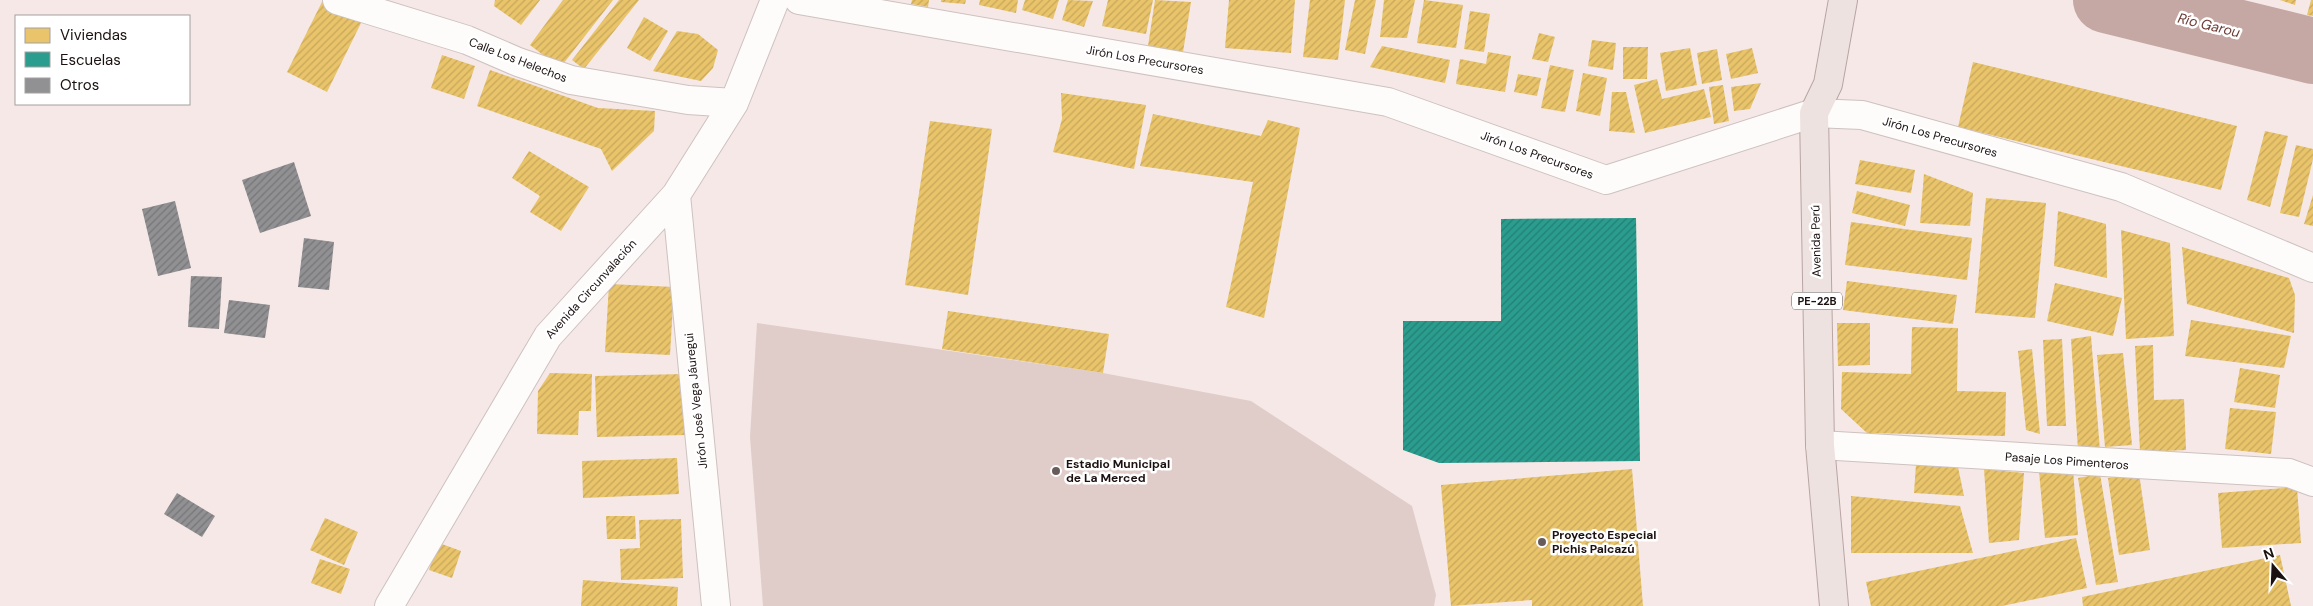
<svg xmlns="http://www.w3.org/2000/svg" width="2313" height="606" viewBox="0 0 2313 606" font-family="'DM Sans',sans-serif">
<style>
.pitch{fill:#e0cdca}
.homes{fill:url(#homes-hatch)}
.schools{fill:url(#schools-hatch)}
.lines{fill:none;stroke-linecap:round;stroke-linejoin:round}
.river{stroke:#c5a8a4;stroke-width:66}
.building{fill:url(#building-hatch)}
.minor-casing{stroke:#cdc2c0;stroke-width:30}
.trunk-casing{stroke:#b8a5a3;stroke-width:30}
.minor{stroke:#fefcfb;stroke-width:28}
.trunk{stroke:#eee2e0;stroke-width:28}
.poi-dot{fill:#675c5b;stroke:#fff;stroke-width:2}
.labels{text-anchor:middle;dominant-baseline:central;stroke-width:5;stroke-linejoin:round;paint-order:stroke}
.shield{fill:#fff;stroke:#5f5858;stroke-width:1}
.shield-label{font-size:11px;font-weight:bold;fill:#1b1110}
.street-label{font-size:12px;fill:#1b1110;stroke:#fff}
.poi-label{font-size:12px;font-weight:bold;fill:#1b1110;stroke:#fff;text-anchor:start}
.water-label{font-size:14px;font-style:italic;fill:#6e3b35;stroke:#fff}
</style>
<defs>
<pattern id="homes-hatch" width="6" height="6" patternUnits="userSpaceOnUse" patternTransform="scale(1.25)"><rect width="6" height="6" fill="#e9c46a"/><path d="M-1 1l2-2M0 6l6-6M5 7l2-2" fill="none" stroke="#c7a75b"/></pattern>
<pattern id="schools-hatch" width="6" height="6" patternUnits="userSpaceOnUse" patternTransform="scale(1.25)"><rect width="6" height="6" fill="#2a9d8f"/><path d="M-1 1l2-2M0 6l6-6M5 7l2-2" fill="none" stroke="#237f73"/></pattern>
<pattern id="building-hatch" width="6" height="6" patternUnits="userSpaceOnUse" patternTransform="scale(1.25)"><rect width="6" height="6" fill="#919194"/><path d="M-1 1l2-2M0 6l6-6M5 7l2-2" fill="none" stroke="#767577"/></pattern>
</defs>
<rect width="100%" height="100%" fill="#f5e8e6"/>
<!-- pitch -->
<path class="pitch" d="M 757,323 L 1103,373 L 1251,401 L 1412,506 L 1436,595 L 1434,606 L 763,606 L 750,437 Z"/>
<!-- homes -->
<path class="homes" d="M 495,0 L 540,0 L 521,25 L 494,6 Z
M 563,0 L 613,0 L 560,68 L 530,45 Z
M 619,0 L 639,0 L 584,69 L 572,60 Z
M 912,0 L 929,0 L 928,7 L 911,4 Z
M 941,0 L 966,0 L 965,4 L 941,2 Z
M 980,0 L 1018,0 L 1016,13 L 979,5 Z
M 1025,0 L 1059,0 L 1053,19 L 1022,10 Z
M 1068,0 L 1093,1 L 1084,27 L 1062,20 Z
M 1108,0 L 1153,0 L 1146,34 L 1102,26 Z
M 1155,0 L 1191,2 L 1183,52 L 1148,46 Z
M 1229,0 L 1295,0 L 1291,53 L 1225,48 Z
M 1310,0 L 1345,0 L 1338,60 L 1303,57 Z
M 1355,0 L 1376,0 L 1365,54 L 1345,50 Z
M 1384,0 L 1415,0 L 1407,38 L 1380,37 Z
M 1424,0 L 1463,5 L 1456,48 L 1417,43 Z
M 2280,0 L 2296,0 L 2295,5 Z
M 2311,0 L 2313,0 L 2313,16 L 2307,15 Z
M 322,2 L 362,21 L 327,92 L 287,72 Z
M 1470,11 L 1490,14 L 1484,52 L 1464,49 Z
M 644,17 L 668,31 L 650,61 L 627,48 Z
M 677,31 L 698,34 L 718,50 L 713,68 L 701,81 L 653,71 Z
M 1539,33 L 1555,37 L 1548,62 L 1532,59 Z
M 1592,40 L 1616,43 L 1613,70 L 1588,66 Z
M 1382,46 L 1450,60 L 1445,83 L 1370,67 Z
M 1623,47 L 1648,47 L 1647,79 L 1623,79 Z
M 1690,48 L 1697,85 L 1666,91 L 1660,53 Z
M 1752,48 L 1758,73 L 1731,79 L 1726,54 Z
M 1717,49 L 1722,80 L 1702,84 L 1697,53 Z
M 1488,52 L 1511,56 L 1505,92 L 1456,84 L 1460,59 L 1486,64 Z
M 442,55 L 475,66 L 464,99 L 431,88 Z
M 1973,62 L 2237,126 L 2221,190 L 1958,127 Z
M 1550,65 L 1574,70 L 1565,112 L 1541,108 Z
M 490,70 L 598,108 L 655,111 L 654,131 L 612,171 L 601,149 L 477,106 Z
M 1583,73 L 1607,78 L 1600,116 L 1576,111 Z
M 1518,74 L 1541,78 L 1537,96 L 1514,92 Z
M 1657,79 L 1662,99 L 1704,89 L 1711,117 L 1645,133 L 1634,85 Z
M 1761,83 L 1750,109 L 1734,111 L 1731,87 Z
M 1723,85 L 1729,121 L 1714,124 L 1709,87 Z
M 1612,92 L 1626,92 L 1635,133 L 1609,131 Z
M 1061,93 L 1146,105 L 1134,169 L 1053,152 L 1062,119 Z
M 1153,114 L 1261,136 L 1268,120 L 1300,128 L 1264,318 L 1226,307 L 1253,182 L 1140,166 Z
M 930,121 L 992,129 L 968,295 L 905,285 Z
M 2265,131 L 2288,136 L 2270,207 L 2247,200 Z
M 2296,145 L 2313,149 L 2313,159 L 2299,217 L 2280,213 Z
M 529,151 L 589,187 L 561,231 L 530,212 L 540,196 L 512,178 Z
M 1860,160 L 1915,170 L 1911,193 L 1855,184 Z
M 1924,174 L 1973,193 L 1970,226 L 1920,223 Z
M 1857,191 L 1910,205 L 1905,226 L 1852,213 Z
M 2313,195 L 2313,226 L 2304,224 Z
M 1986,198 L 2046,203 L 2035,318 L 1975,313 Z
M 2058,211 L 2106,224 L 2107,278 L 2054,266 Z
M 1851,222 L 1972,238 L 1967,280 L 1845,265 Z
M 2121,230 L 2170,243 L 2174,336 L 2126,339 Z
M 2182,247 L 2289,278 L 2295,295 L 2294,333 L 2187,304 Z
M 1847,281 L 1957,295 L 1953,324 L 1843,310 Z
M 2055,283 L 2122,298 L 2113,336 L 2047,321 Z
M 609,284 L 674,287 L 670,355 L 605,352 Z
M 948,311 L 1109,334 L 1103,373 L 942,349 Z
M 2191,320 L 2291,336 L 2284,368 L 2185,356 Z
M 1837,323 L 1870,323 L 1870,365 L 1838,366 Z
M 1912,327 L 1958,328 L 1957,391 L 2006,392 L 2005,436 L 1867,433 L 1841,409 L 1842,372 L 1911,374 Z
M 2091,336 L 2100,451 L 2078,450 L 2071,339 Z
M 2062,339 L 2066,426 L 2047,426 L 2043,340 Z
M 2153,345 L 2154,400 L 2184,399 L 2186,450 L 2140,452 L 2135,346 Z
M 2032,349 L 2040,434 L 2026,430 L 2018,351 Z
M 2123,353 L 2132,445 L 2105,447 L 2097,355 Z
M 2240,368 L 2280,375 L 2275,408 L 2234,402 Z
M 550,373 L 592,374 L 591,411 L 579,411 L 578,435 L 537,434 L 538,391 Z
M 684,374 L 685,435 L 597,437 L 595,376 Z
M 2230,408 L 2276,412 L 2271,454 L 2225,449 Z
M 677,458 L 679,494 L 583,498 L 582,461 Z
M 1916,464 L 1958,467 L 1964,496 L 1914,493 Z
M 1632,469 L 1643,606 L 1532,606 L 1532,600 L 1451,606 L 1441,485 Z
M 1984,469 L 2024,473 L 2019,540 L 1989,543 Z
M 2073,469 L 2078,535 L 2045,538 L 2039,471 Z
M 2139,473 L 2150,550 L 2119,555 L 2108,478 Z
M 2100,474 L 2118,582 L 2096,585 L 2078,478 Z
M 2297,487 L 2301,543 L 2222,548 L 2218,493 Z
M 1851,496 L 1960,506 L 1973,553 L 1851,553 Z
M 606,516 L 635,516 L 636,539 L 607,539 Z
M 325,518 L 358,532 L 344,565 L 310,550 Z
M 681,519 L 683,578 L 621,580 L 620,549 L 640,548 L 639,520 Z
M 2076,538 L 2087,588 L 2002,606 L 1871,606 L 1866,582 Z
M 439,543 L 461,551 L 452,578 L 429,570 Z
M 2280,555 L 2291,606 L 2083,606 L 2082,597 Z
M 320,559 L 350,569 L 341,594 L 311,583 Z
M 583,580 L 678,587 L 677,606 L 581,606 Z"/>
<!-- schools -->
<path class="schools" d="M 1636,218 L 1640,461 L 1439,463 L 1403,450 L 1403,321 L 1501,321 L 1501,219 Z"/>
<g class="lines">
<!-- river -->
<path class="river" d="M 2106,0 L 2313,51"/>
</g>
<!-- building -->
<path class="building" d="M 294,162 L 311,216 L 260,233 L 242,180 Z
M 175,201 L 191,268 L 158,276 L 142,209 Z
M 304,238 L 334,242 L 329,290 L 298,287 Z
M 191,276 L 222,277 L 219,329 L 188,327 Z
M 229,300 L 270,305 L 265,338 L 224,333 Z
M 177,493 L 215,516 L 202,537 L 164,514 Z"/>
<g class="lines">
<defs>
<path id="minor" d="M 337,0 L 467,40 L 518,62 L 571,80 L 688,100 L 734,103
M 799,0 L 1388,102 L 1606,180 L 1814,113 L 1862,115 L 2121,187 L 2313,268
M 676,195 L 716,606
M 1820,445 L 2289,473 L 2313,482
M 389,606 L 548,336 L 676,195 L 734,103 L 775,0"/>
<path id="trunk" d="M 1834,606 L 1820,445 L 1814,113 L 1828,84 L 1843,0"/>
</defs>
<!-- minor casing -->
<use href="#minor" class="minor-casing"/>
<!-- trunk casing -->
<use href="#trunk" class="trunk-casing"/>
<!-- minor -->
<use href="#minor" class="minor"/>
<!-- trunk -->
<use href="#trunk" class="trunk"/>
</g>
<!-- markers -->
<g class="poi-dot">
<circle cx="1056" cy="471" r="5"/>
<circle cx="1542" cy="542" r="5"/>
</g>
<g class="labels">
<!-- shield labels -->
<rect class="shield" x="1792" y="292.5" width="50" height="17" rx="4"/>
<g class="shield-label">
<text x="1817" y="301">PE-22B</text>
</g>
<!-- street labels -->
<g class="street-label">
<text transform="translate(518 60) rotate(21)">Calle Los Helechos</text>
<text transform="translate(1145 60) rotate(10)">Jirón Los Precursores</text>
<text transform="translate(1940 137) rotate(16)">Jirón Los Precursores</text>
<text transform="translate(1537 155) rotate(20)">Jirón Los Precursores</text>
<text transform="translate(1816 241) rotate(-91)">Avenida Perú</text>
<text transform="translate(591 289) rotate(-48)">Avenida Circunvalación</text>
<text transform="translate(696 401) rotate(-96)">Jirón José Vega Jáuregui</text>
<text transform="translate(2067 461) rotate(4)">Pasaje Los Pimenteros</text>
</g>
<!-- poi labels -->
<g class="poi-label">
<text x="1066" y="464">Estadio Municipal<tspan x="1066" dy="14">de La Merced</tspan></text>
<text x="1552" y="535">Proyecto Especial<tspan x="1552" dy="14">Pichis Palcazú</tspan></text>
</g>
<!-- water labels -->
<g class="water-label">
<text transform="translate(2209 25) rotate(14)">Río Garou</text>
</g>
</g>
<!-- legend -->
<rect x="15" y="15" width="175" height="90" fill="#ffffff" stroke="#a4a09f"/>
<rect x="25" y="28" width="25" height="15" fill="#e9c46a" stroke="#a4a09f"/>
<text x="60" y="40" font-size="15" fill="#1b1110">Viviendas</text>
<rect x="25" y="52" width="25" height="15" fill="#2a9d8f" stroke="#a4a09f"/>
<text x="60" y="65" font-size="15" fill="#1b1110">Escuelas</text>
<rect x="25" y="78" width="25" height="15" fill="#919194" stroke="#a4a09f"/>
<text x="60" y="90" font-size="15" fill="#1b1110">Otros</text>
<!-- north arrow -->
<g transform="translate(2273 566) rotate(341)" stroke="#ffffff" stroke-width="4" paint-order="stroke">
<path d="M0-4L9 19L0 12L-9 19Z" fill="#1b1110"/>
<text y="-8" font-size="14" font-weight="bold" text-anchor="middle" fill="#1b1110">N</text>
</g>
</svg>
